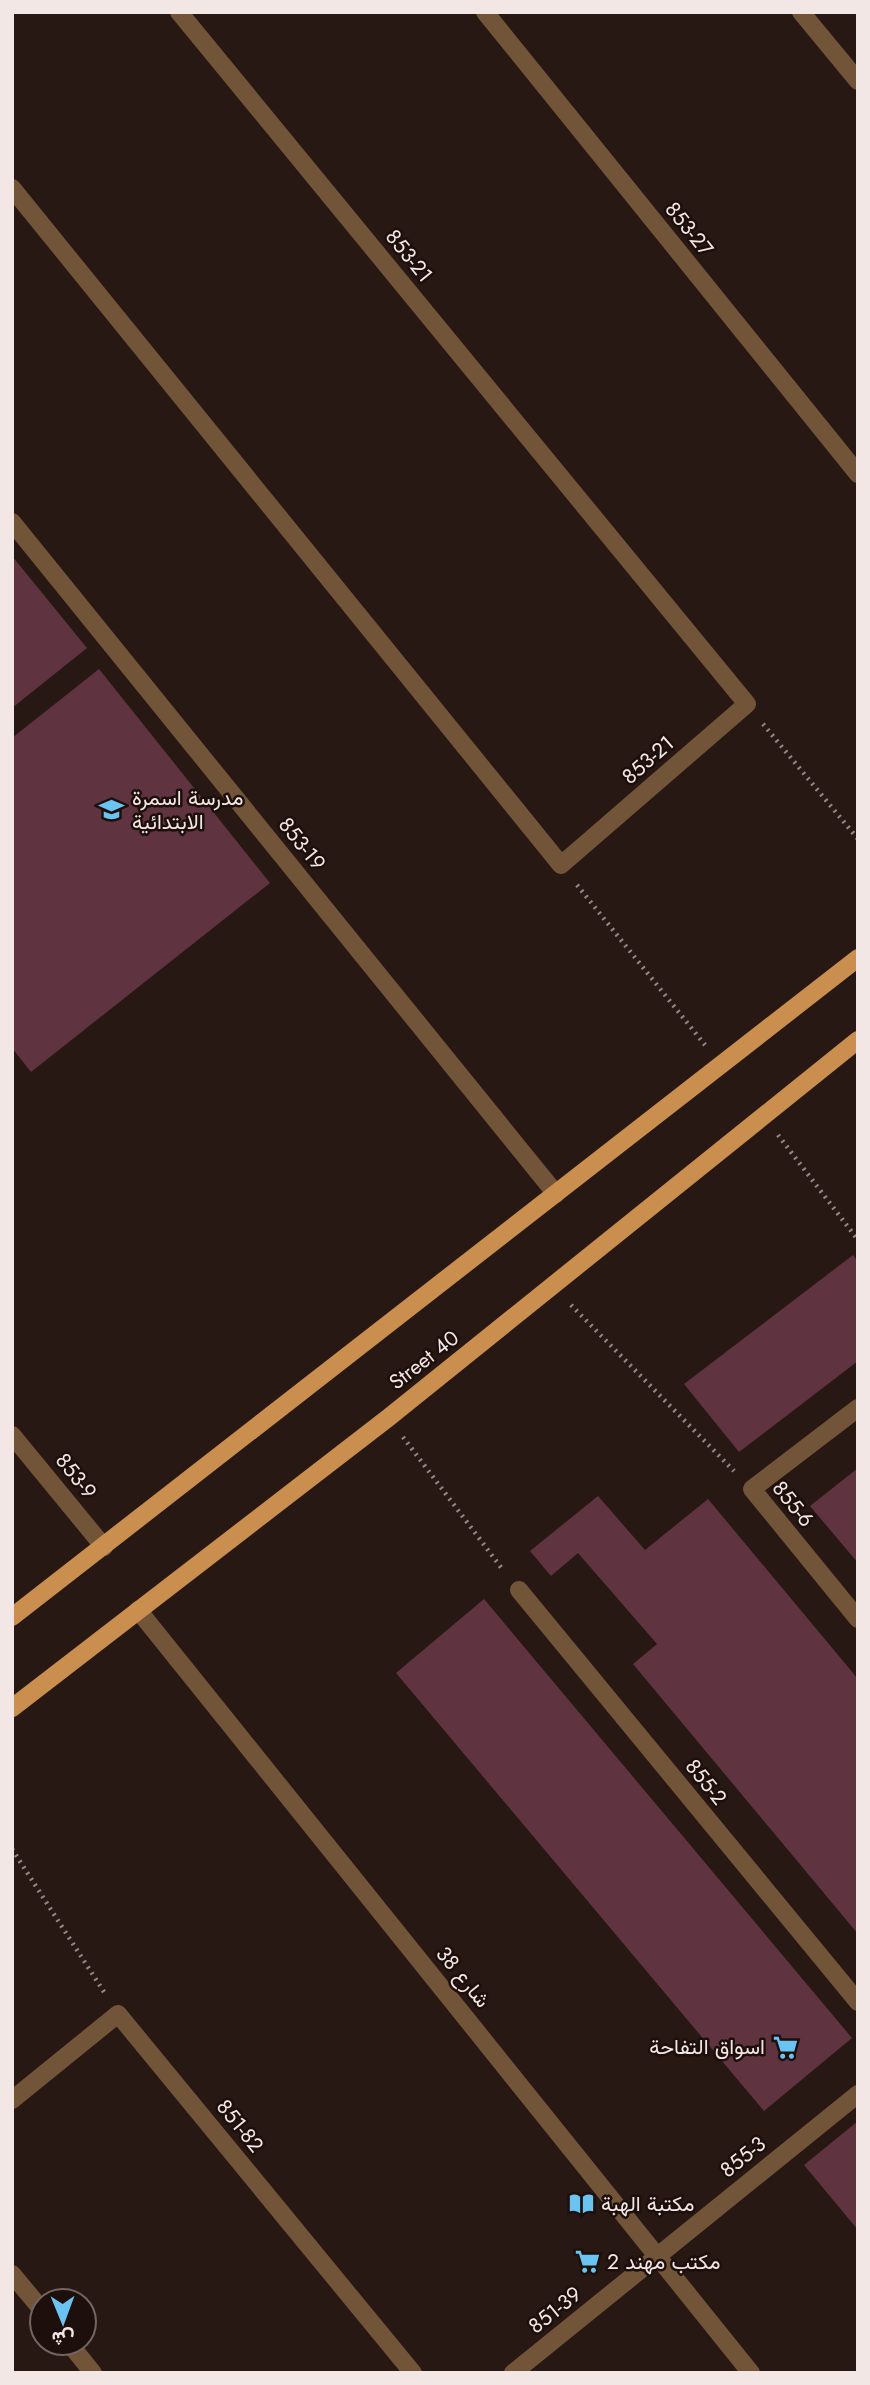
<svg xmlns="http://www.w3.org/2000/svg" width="870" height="2385" viewBox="0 0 870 2385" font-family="Jost,Vazirmatn,sans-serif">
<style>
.building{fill:#603341}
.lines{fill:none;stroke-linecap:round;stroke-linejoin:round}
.path{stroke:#958785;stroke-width:4.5;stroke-dasharray:2 5;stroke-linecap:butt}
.minor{stroke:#725539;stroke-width:18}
.major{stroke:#ca8e4f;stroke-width:18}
.labels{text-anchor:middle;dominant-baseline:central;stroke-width:5;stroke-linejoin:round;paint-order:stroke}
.street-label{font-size:21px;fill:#f3e7e5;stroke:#1d0f0b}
.poi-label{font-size:21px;fill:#f3e7e5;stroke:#1d0f0b;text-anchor:start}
</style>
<rect width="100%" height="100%" fill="#271814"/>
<!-- building -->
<path class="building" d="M 12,556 L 87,648 L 12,708 Z
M 99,669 L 270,883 L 31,1072 L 12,1048 L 12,738 Z
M 853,1255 L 858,1262 L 858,1361 L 739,1452 L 684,1384 Z
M 858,1468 L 858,1563 L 810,1506 Z
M 598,1496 L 645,1550 L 708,1499 L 858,1679 L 858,1934 L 633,1664 L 657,1644 L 578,1553 L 551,1576 L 530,1551 Z
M 484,1599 L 852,2038 L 764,2111 L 396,1673 Z
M 858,2121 L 858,2230 L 804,2165 Z"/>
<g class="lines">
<!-- path -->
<path class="path" d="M 763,724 L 858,839
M 577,885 L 705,1045
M 778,1135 L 858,1240
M 571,1305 L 734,1471
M 403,1437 L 503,1570
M 12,1849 L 104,1992"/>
<!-- minor -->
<path class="minor" d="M 485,12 L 858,474
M 801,12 L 858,81
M 12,188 L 561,865 L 747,704 L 179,12
M 12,522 L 556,1194
M 858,1408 L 752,1489 L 858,1619
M 12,1435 L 104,1547
M 519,1590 L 858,2002
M 138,1610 L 751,2373
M 12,2100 L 118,2014 L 413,2373
M 12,2274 L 42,2310
M 69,2343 L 93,2373
M 513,2373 L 858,2094"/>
<!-- major -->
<path class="major" d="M 12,1617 L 858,958
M 12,1708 L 388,1418 L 858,1040"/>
</g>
<!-- icons -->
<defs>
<symbol id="school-bare" viewBox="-9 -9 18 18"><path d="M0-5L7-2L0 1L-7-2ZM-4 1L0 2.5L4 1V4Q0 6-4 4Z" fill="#69c4f1" stroke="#1d0f0b" stroke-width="2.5" paint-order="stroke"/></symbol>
<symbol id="supermarket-bare" viewBox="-9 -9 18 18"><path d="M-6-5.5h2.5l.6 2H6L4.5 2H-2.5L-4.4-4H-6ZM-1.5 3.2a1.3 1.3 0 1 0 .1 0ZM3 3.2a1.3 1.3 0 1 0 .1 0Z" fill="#69c4f1" stroke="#1d0f0b" stroke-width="2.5" paint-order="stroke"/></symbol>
<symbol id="library-bare" viewBox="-9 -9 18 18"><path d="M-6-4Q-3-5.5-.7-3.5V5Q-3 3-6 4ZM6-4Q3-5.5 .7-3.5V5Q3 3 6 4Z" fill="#69c4f1" stroke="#1d0f0b" stroke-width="2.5" paint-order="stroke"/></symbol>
</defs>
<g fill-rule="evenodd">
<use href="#school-bare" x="94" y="792" width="35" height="35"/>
<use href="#supermarket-bare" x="768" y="2030" width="35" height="35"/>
<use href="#library-bare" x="564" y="2186" width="35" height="35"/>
<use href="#supermarket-bare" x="570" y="2244" width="35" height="35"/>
</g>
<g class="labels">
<!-- street labels -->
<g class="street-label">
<text transform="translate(689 229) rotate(51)">853-27</text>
<text transform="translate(409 256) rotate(51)">853-21</text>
<text transform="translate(648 760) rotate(-41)">853-21</text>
<text transform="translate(302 844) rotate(51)">853-19</text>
<text transform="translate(424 1360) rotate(-38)">Street 40</text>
<text transform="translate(76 1476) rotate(51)">853-9</text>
<text transform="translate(793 1504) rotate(51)">855-6</text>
<text transform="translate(706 1782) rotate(51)">855-2</text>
<text transform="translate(463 1977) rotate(51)">شارع 38</text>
<text transform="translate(240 2126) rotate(51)">851-82</text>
<text transform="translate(743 2157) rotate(-39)">855-3</text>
<text transform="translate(555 2310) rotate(-39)">851-39</text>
</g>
<!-- poi labels -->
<g class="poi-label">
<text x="132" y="798">مدرسة اسمرة<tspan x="132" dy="24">الابتدائية</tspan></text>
<text x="765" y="2047" text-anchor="end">اسواق التفاحة</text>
<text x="601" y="2204">مكتبة الهبة</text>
<text x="607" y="2262">مكتب مهند 2</text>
</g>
</g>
<!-- border -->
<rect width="870" height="2385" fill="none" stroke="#f3e7e5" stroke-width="28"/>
<!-- north arrow -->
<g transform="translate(63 2322) rotate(179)"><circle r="33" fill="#1d0f0b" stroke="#736562" stroke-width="2"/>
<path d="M0-5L12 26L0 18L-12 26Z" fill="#69c4f1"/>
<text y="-10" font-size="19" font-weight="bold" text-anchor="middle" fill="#f3e7e5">ش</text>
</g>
</svg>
